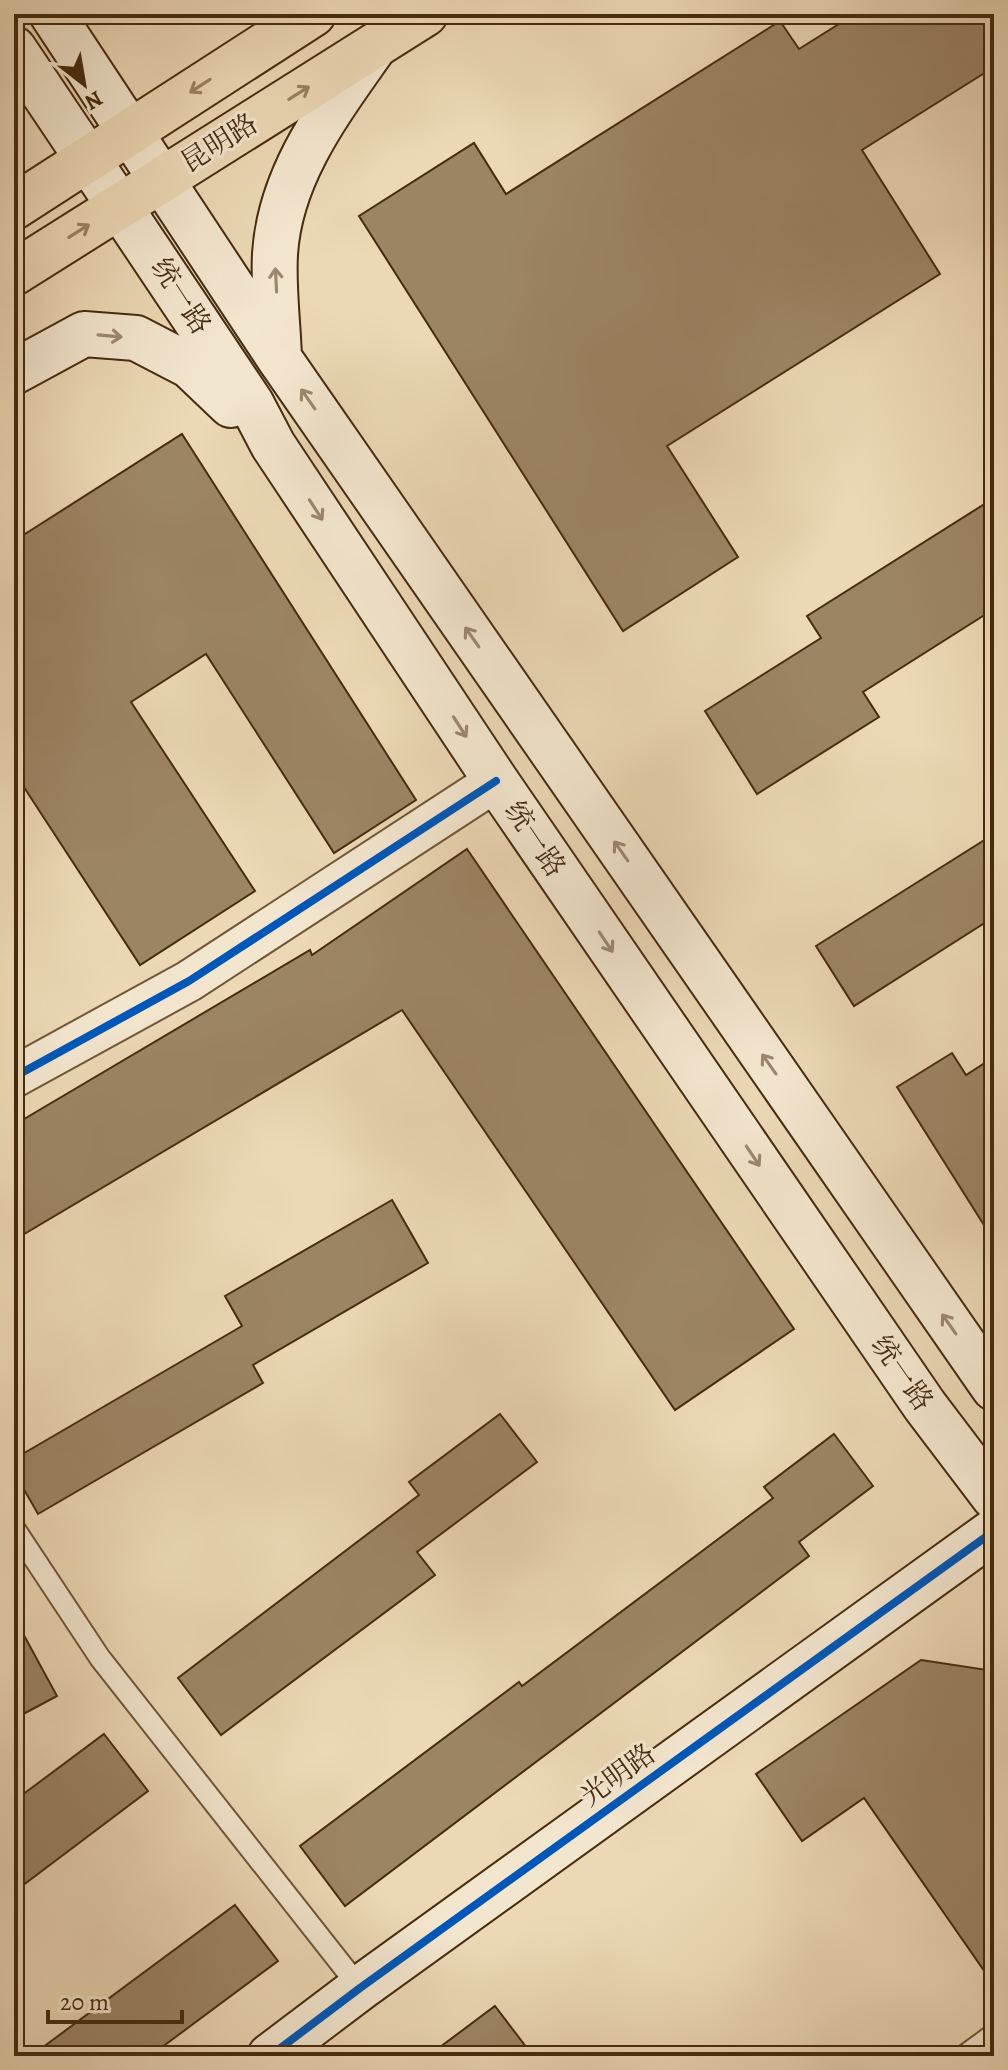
<svg xmlns="http://www.w3.org/2000/svg" width="1008" height="2070" viewBox="0 0 1008 2070" font-family="Alegreya,'Noto Serif SC',serif">
<style>
.building{fill:#9c8565;stroke:#462b0f;stroke-width:2}
.lines{fill:none;stroke-linecap:round;stroke-linejoin:round}
.lane-casing{stroke:#705638;stroke-width:24}
.street-casing{stroke:#705638;stroke-width:44}
.secondary-casing{stroke:#462b0f;stroke-width:48}
.primary-casing{stroke:#462b0f;stroke-width:48}
.lane{stroke:#f3e6cf;stroke-width:20}
.street{stroke:#f3e6cf;stroke-width:40}
.secondary{stroke:#f3e6cf;stroke-width:44}
.primary{stroke:#ecd8b5;stroke-width:44}
.cycleway-casing{stroke:#f3e6cf;stroke-width:13}
.cycleway{stroke:#0057b8;stroke-width:8}
.oneway{stroke:#998262}
.oneway2{stroke:#9c886f}
.labels{text-anchor:middle;dominant-baseline:central;stroke-width:6;stroke-linejoin:round;paint-order:stroke}
.street-label{font-size:28px;fill:#462b0f;stroke:#f3e6cf}
</style>
<rect width="100%" height="100%" fill="#ecd8b5"/>
<filter id="stains"><feTurbulence type="fractalNoise" baseFrequency=".0025" numOctaves="4"/><feColorMatrix values="0 0 0 0 .2 0 0 0 0 .09 0 0 0 0 .02 0 0 0 .5 -.17"/></filter>
<radialGradient id="worn" r=".72"><stop offset=".6" stop-color="#630" stop-opacity="0"/><stop offset="1" stop-color="#630" stop-opacity=".3"/></radialGradient>
<!-- building -->
<path class="building" d="M 855,14 L 994,14 L 994,67 L 862,150 L 940,274 L 667,446 L 738,557 L 623,631 L 359,216 L 474,143 L 506,194 L 780,21 L 799,49 Z
M 182,434 L 416,800 L 334,853 L 206,654 L 131,702 L 255,891 L 140,965 L 14,772 L 14,541 Z
M 994,498 L 994,609 L 863,692 L 879,717 L 757,794 L 705,711 L 821,638 L 807,616 Z
M 994,834 L 994,917 L 854,1006 L 816,946 Z
M 467,849 L 794,1329 L 675,1410 L 402,1010 L 14,1240 L 14,1125 L 310,950 L 312,955 Z
M 952,1053 L 966,1075 L 994,1057 L 994,1241 L 897,1087 Z
M 392,1200 L 428,1263 L 253,1365 L 263,1383 L 38,1514 L 14,1472 L 14,1459 L 242,1326 L 225,1296 Z
M 500,1414 L 537,1462 L 417,1552 L 435,1575 L 221,1735 L 178,1678 L 419,1495 L 409,1482 Z
M 834,1434 L 873,1486 L 799,1542 L 809,1556 L 345,1906 L 300,1846 L 519,1682 L 522,1686 L 773,1498 L 764,1487 Z
M 14,1617 L 57,1696 L 14,1719 Z
M 921,1660 L 994,1671 L 994,1985 L 864,1798 L 802,1841 L 756,1774 Z
M 104,1734 L 148,1791 L 14,1892 L 14,1801 Z
M 235,1905 L 278,1961 L 150,2056 L 31,2056 Z
M 495,2006 L 533,2056 L 428,2056 Z"/>
<g class="lines">
<defs>
<path id="lane" d="M 14,1528 L 100,1658 L 360,1988
M 964,2056 L 994,2034"/>
<path id="street" d="M 14,1077 L 189,981 L 496,781"/>
<path id="secondary" d="M 52,14 L 279,358 L 994,1388
M 14,49 L 251,403 L 273,445 L 496,781 L 925,1406 L 994,1497
M 279,358 C 278,324 273,288 275,254 C 280,174 330,110 374,47
M 14,372 L 84,334 L 136,338 L 190,366 L 231,405
M 270,2056 L 360,1988 L 994,1531"/>
<path id="primary" d="M 14,207 L 313,14
M 14,273 L 425,14"/>
</defs>
<!-- lane casing -->
<use href="#lane" class="lane-casing"/>
<!-- street casing -->
<use href="#street" class="street-casing"/>
<!-- secondary casing -->
<use href="#secondary" class="secondary-casing"/>
<!-- primary casing -->
<use href="#primary" class="primary-casing"/>
<!-- lane -->
<use href="#lane" class="lane"/>
<!-- street -->
<use href="#street" class="street"/>
<!-- secondary -->
<use href="#secondary" class="secondary"/>
<!-- primary -->
<use href="#primary" class="primary"/>
<defs>
<path id="cycleway" d="M 14,1077 L 189,981 L 496,781
M 270,2056 L 360,1988 L 994,1531"/>
</defs>
<!-- cycleway casing -->
<use href="#cycleway" class="cycleway-casing"/>
<!-- cycleway -->
<use href="#cycleway" class="cycleway"/>
</g>
<!-- one-way arrows -->
<defs><path id="oneway-shaft" d="M-6 0H5M1.5-3L5.5 0L1.5 3" fill="none" stroke-width="1.6" stroke-linecap="round" stroke-linejoin="round" transform="scale(2)"/></defs>
<g class="oneway">
<use href="#oneway-shaft" transform="translate(200 86) rotate(147)"/>
<use href="#oneway-shaft" transform="translate(299 93) rotate(-32)"/>
<use href="#oneway-shaft" transform="translate(79 231) rotate(-32)"/>
</g>
<g class="oneway2">
<use href="#oneway-shaft" transform="translate(276 280) rotate(-93)"/>
<use href="#oneway-shaft" transform="translate(110 336) rotate(5)"/>
<use href="#oneway-shaft" transform="translate(308 399) rotate(-125)"/>
<use href="#oneway-shaft" transform="translate(316 510) rotate(57)"/>
<use href="#oneway-shaft" transform="translate(472 637) rotate(-125)"/>
<use href="#oneway-shaft" transform="translate(460 727) rotate(57)"/>
<use href="#oneway-shaft" transform="translate(621 851) rotate(-125)"/>
<use href="#oneway-shaft" transform="translate(606 942) rotate(56)"/>
<use href="#oneway-shaft" transform="translate(769 1064) rotate(-125)"/>
<use href="#oneway-shaft" transform="translate(753 1156) rotate(56)"/>
<use href="#oneway-shaft" transform="translate(949 1324) rotate(-125)"/>
</g>
<g class="labels">
<!-- street labels -->
<g class="street-label">
<text transform="translate(219 143) rotate(-32)">昆明路</text>
<text transform="translate(181 296) rotate(57)">统一路</text>
<text transform="translate(535 839) rotate(56)">统一路</text>
<text transform="translate(902 1373) rotate(55)">统一路</text>
<text transform="translate(618 1775) rotate(-36)">光明路</text>
</g>
</g>
<!-- margin -->
<rect width="1008" height="2070" fill="none" stroke="#ecd8b5" stroke-width="48"/>
<rect x="16" y="16" width="976" height="2038" fill="none" stroke="#462b0f" stroke-width="4"/>
<rect x="24" y="24" width="960" height="2022" fill="none" stroke="#462b0f" stroke-width="2"/>
<!-- north arrow -->
<g transform="translate(84 84) rotate(149)" stroke="#f3e6cf" stroke-width="6" paint-order="stroke">
<path d="M0-6L14 30L0 20L-14 30Z" fill="#462b0f"/>
<text y="-12" font-size="22" font-weight="bold" text-anchor="middle" fill="#462b0f">N</text>
</g>
<!-- scale -->
<path d="M48 2010v12h134v-12" fill="none" stroke="#462b0f" stroke-width="4"/>
<text x="60" y="2010" font-size="24" fill="#462b0f" stroke="#f3e6cf" stroke-width="6" paint-order="stroke">20 m</text>
<rect width="100%" height="100%" filter="url(#stains)"/>
<rect width="100%" height="100%" fill="url(#worn)"/>
</svg>
